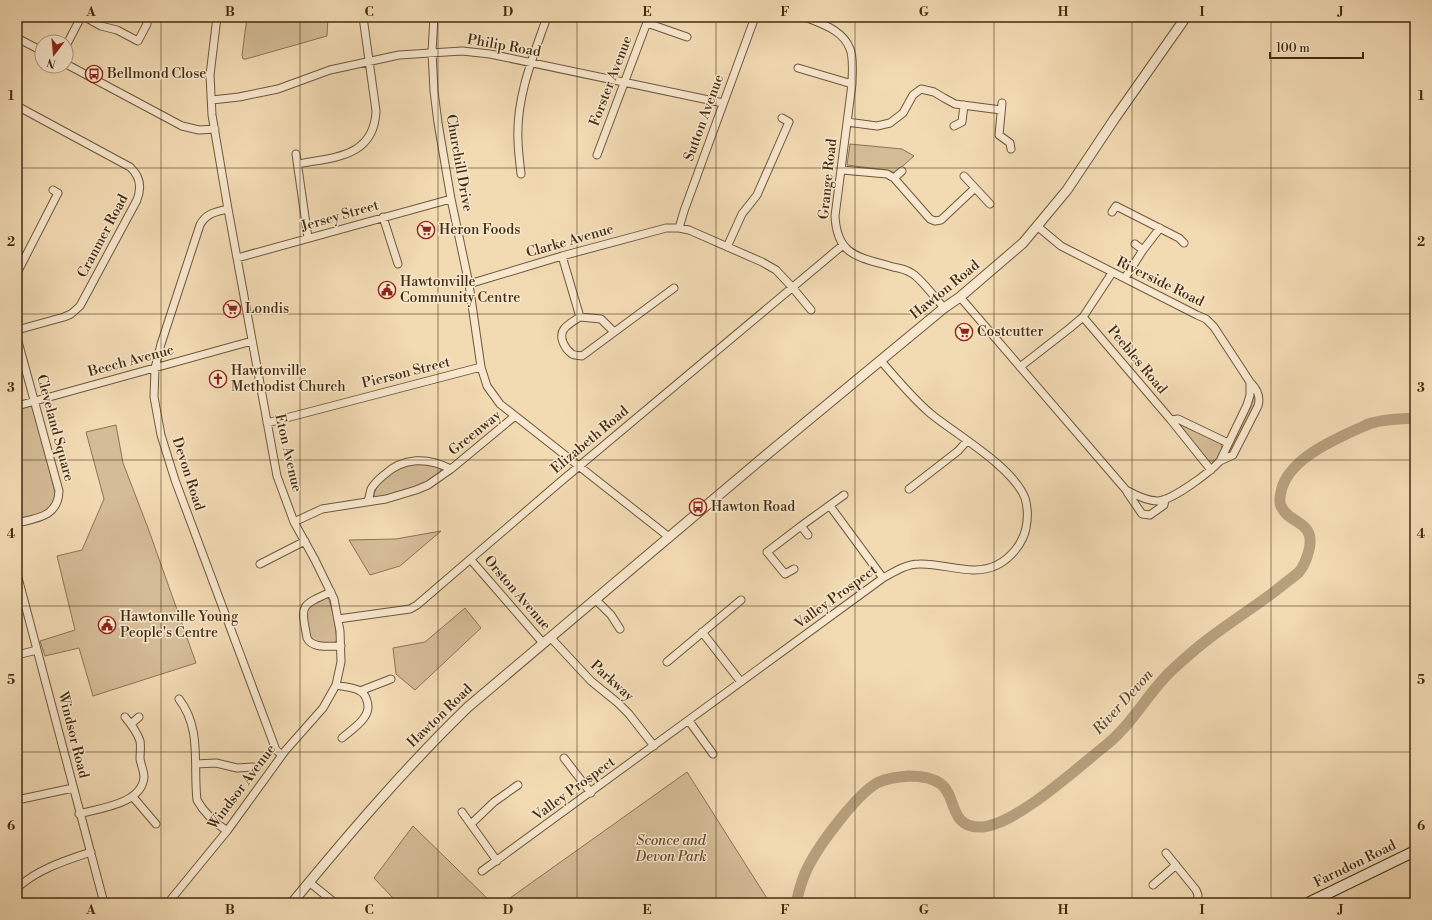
<svg xmlns="http://www.w3.org/2000/svg" width="1432" height="920" viewBox="0 0 1432 920" font-family="'Libre Bodoni',serif">
<style>
.green{fill:#d4bc97;stroke:#8c7454}
.lines{fill:none;stroke-linecap:round;stroke-linejoin:round}
.river{stroke:#b69f7c;stroke-width:11}
.minor-casing{stroke:#6f5839;stroke-width:9}
.tertiary-casing{stroke:#6f5839;stroke-width:11}
.secondary-casing{stroke:#432c10;stroke-width:12}
.minor{stroke:#f7e7ce;stroke-width:7}
.tertiary{stroke:#f7e7ce;stroke-width:9}
.secondary{stroke:#f7e7ce;stroke-width:10}
.grid{fill:none;stroke:#432c10;stroke-width:1;stroke-opacity:0.55}
.labels{text-anchor:middle;dominant-baseline:central;stroke-width:3;stroke-linejoin:round;paint-order:stroke}
.street-label{font-size:14px;fill:#432c10;stroke:#f7e7ce}
.poi-label{font-size:14px;fill:#432c10;stroke:#f7e7ce;text-anchor:start}
.park-label{font-size:14px;font-style:italic;fill:#60492b;stroke:#f7e7ce}
.water-label{font-size:15px;font-style:italic;fill:#60492b;stroke:#f7e7ce}
.neatline{fill:none;stroke:#432c10;stroke-width:1.5}
.grid-label{font-size:13px;text-anchor:middle;font-weight:bold;fill:#432c10}
</style>
<rect width="100%" height="100%" fill="#f2dab3"/>
<filter id="stains"><feTurbulence type="fractalNoise" baseFrequency=".005" numOctaves="4"/><feColorMatrix values="0 0 0 0 .2 0 0 0 0 .09 0 0 0 0 .02 0 0 0 .5 -.17"/></filter>
<radialGradient id="worn" r=".72"><stop offset=".6" stop-color="#630" stop-opacity="0"/><stop offset="1" stop-color="#630" stop-opacity=".3"/></radialGradient>
<!-- green -->
<path class="green" d="M 247,17 L 328,17 L 327,36 L 246,59 L 243,59 L 242,55 Z
M 850,144 L 902,149 L 914,156 L 895,173 L 887,170 L 847,165 Z
M 1254,389 L 1258,400 L 1235,450 L 1226,457 L 1251,406 L 1253,399 Z
M 33,405 L 56,496 L 53,506 L 45,513 L 17,521 L 17,410 Z
M 116,425 L 123,463 L 148,528 L 196,663 L 93,696 L 79,648 L 45,656 L 40,641 L 75,630 L 57,556 L 82,550 L 104,499 L 86,432 Z
M 1181,425 L 1221,443 C 1224,450 1220,457 1214,461 L 1207,461 L 1180,427 Z
M 422,464 L 440,467 L 441,473 C 425,485 396,497 375,497 L 374,495 C 376,482 394,469 406,466 C 411,464 417,464 422,464 Z
M 441,531 L 400,566 L 370,575 L 349,540 L 396,539 Z
M 326,597 L 329,599 L 334,618 L 337,640 L 334,643 L 316,643 L 310,639 L 305,614 L 308,607 Z
M 465,608 L 481,628 L 415,690 L 396,674 L 393,648 L 425,642 Z
M 687,772 L 770,903 L 503,903 Z
M 413,826 L 492,903 L 394,903 L 393,898 L 374,878 Z"/>
<g class="lines">
<!-- river -->
<path class="river" d="M 796,903 C 799,891 802,878 808,867 C 819,845 856,795 877,783 C 887,778 898,777 909,776 C 920,776 933,778 941,784 C 957,796 949,827 979,827 C 1013,828 1078,767 1105,746 C 1132,725 1147,694 1171,671 C 1183,660 1195,649 1207,640 C 1220,630 1233,621 1246,612 C 1259,603 1272,594 1284,584 C 1289,580 1295,576 1299,572 C 1304,566 1307,558 1309,550 C 1316,520 1289,525 1281,506 C 1279,502 1280,496 1281,492 C 1287,461 1329,442 1355,430 C 1361,428 1367,424 1372,423 C 1385,419 1401,419 1415,418"/>
<defs>
<path id="minor" d="M 85,17 L 101,26 L 117,30 L 138,41 L 147,24
M 434,17 L 432,52 L 434,91 L 438,123 L 451,199 L 469,284 L 481,367 L 487,386 L 500,404 L 669,537
M 805,17 C 822,24 843,30 850,49 C 854,59 852,73 852,84 L 835,216 C 837,257 860,257 893,267 C 900,268 907,270 913,274 C 921,279 937,300 944,308
M 647,23 L 687,37
M 17,38 L 42,51
M 66,46 L 81,17
M 66,64 L 182,126 L 199,130 L 215,129
M 798,68 L 852,84
M 212,100 L 239,97 L 278,89 L 330,70 L 399,55 L 462,51 L 490,54 L 723,103
M 1002,103 L 999,135 L 1010,143 L 1011,149
M 17,106 L 130,167 C 140,176 142,187 137,200 L 80,306 L 71,314 L 64,317 L 17,330
M 847,122 L 877,126 L 890,123 L 903,113 L 913,95 L 921,89 L 934,92 L 944,98 L 955,104 L 1001,110
M 954,126 L 962,122 L 964,105
M 296,154 L 308,238
M 597,155 L 649,17
M 298,164 C 333,157 374,158 376,111 L 363,17
M 842,170 L 887,174 L 894,178 L 930,219 L 935,221 L 941,220 L 975,188
M 521,174 C 520,163 518,151 518,140 C 516,97 533,57 547,17
M 964,176 L 990,204
M 894,178 L 902,171
M 228,209 C 216,212 206,213 200,225 L 161,344 L 155,368 L 154,397 L 161,435 L 175,480 L 276,750 L 282,755
M 1112,212 L 1116,206 L 1179,238 L 1184,243
M 383,217 L 398,264
M 679,228 L 684,211 L 755,17
M 1135,244 L 1143,250
M 727,247 L 742,214 L 757,195 L 789,122 L 782,118
M 562,256 L 580,317 C 575,320 568,324 564,329 C 558,337 565,349 572,354 C 575,356 579,355 582,356 L 674,288
M 237,258 L 451,199
M 17,273 L 58,193 L 53,190
M 1125,278 L 1143,250 L 1160,228
M 469,284 L 562,256 L 666,228 L 679,228 L 689,230 L 762,262 L 776,270 L 792,287 L 811,310
M 960,297 L 1126,490 C 1135,495 1147,501 1158,501 C 1173,500 1210,472 1220,461 L 1247,405 L 1250,395 L 1250,382 L 1214,327 L 1206,319 L 1197,315 L 1061,246 L 1037,226
M 580,317 L 601,319 L 614,332
M 1083,317 L 1171,420 L 1211,470
M 17,338 L 59,491 C 58,517 37,518 17,523
M 1020,367 L 1070,328 L 1083,317 L 1112,273
M 17,406 L 252,341
M 1171,420 L 1178,419 L 1228,443
M 267,423 L 481,367
M 1220,461 L 1233,455 L 1258,406 C 1261,396 1257,389 1250,382
M 909,489 L 958,451 L 967,441
M 1127,492 L 1142,514 L 1150,515 L 1164,505 L 1165,499
M 368,501 C 369,498 370,493 371,489 C 374,484 379,479 384,475 C 403,457 428,457 451,469
M 830,506 L 883,578
M 294,522 L 322,509 L 386,499 L 416,490 L 428,485 L 451,469 L 515,416
M 808,535 L 801,526 L 844,495
M 471,560 L 543,643
M 260,564 L 305,541
M 794,569 L 785,574 L 767,552 L 801,526
M 17,574 L 104,903
M 331,592 C 299,606 301,605 307,638 C 312,649 331,646 341,646
M 595,599 L 611,615 L 620,629
M 338,619 L 410,609 L 417,605 L 559,483 L 843,245
M 702,632 L 741,682
M 550,637 L 591,681 L 618,703 L 629,714 L 654,746
M 17,655 L 37,650
M 667,662 L 741,600
M 336,685 C 343,687 354,687 360,691 C 364,693 366,697 367,701 C 373,717 352,729 342,738
M 360,691 L 391,679
M 179,699 C 202,729 193,764 197,800 C 204,813 214,822 227,831
M 689,721 L 713,754
M 131,724 L 139,717
M 564,758 L 591,793
M 196,764 L 216,763 L 237,768 L 253,767
M 133,797 L 156,824
M 17,800 L 73,788
M 462,812 L 497,861
M 79,814 C 100,808 142,804 144,777 C 144,771 141,765 140,759 C 140,753 141,746 140,741 C 137,732 131,724 125,717
M 471,824 L 494,802 L 518,785
M 1166,853 L 1196,890 L 1198,895 L 1197,903
M 482,871 L 883,578 C 894,572 906,564 919,564 C 945,563 973,577 997,565 C 1011,558 1023,543 1026,528 C 1028,518 1028,508 1025,498 C 1013,467 957,435 931,414 C 912,398 897,379 881,361
M 309,882 L 335,903
M 1153,885 L 1176,865
M 17,888 C 38,869 64,861 91,852
M 168,903 L 227,831 L 285,751 L 323,708 L 336,685 L 341,662 L 340,631 L 334,599 L 315,560 L 294,522 L 277,476 L 228,209 L 212,115 L 210,75 L 217,17"/>
<path id="tertiary" d="M 292,903 C 348,835 405,768 468,707 L 765,456 L 944,308 L 960,297 L 1023,243 L 1067,190 L 1115,118 L 1186,17"/>
<path id="secondary" d="M 1308,903 L 1415,851"/>
</defs>
<!-- minor casing -->
<use href="#minor" class="minor-casing"/>
<!-- tertiary casing -->
<use href="#tertiary" class="tertiary-casing"/>
<!-- secondary casing -->
<use href="#secondary" class="secondary-casing"/>
<!-- minor -->
<use href="#minor" class="minor"/>
<!-- tertiary -->
<use href="#tertiary" class="tertiary"/>
<!-- secondary -->
<use href="#secondary" class="secondary"/>
</g>
<!-- grid -->
<path class="grid" d="M 161,17 L 161,903M 300,17 L 300,903M 438,17 L 438,903M 577,17 L 577,903M 716,17 L 716,903M 855,17 L 855,903M 994,17 L 994,903M 1132,17 L 1132,903M 1271,17 L 1271,903M 17,168 L 1415,168M 17,314 L 1415,314M 17,460 L 1415,460M 17,606 L 1415,606M 17,752 L 1415,752"/>
<!-- icons -->
<defs>
<symbol id="bus-ring" viewBox="-11 -11 22 22"><circle r="9.5" fill="#f7e7ce" stroke="#8f2418" stroke-width="1.5"/><path d="M-5-6H5V4H4V6H2V4H-2V6H-4V4H-5ZM-3.5-4V0h7V-4ZM-3.5 1.2v1.5H-2V1.2ZM2 1.2v1.5H3.5V1.2Z" fill="#8f2418"/></symbol>
<symbol id="supermarket-ring" viewBox="-11 -11 22 22"><circle r="9.5" fill="#f7e7ce" stroke="#8f2418" stroke-width="1.5"/><path d="M-6-5.5h2.5l.6 2H6L4.5 2H-2.5L-4.4-4H-6ZM-1.5 3.2a1.3 1.3 0 1 0 .1 0ZM3 3.2a1.3 1.3 0 1 0 .1 0Z" fill="#8f2418"/></symbol>
<symbol id="civic-ring" viewBox="-11 -11 22 22"><circle r="9.5" fill="#f7e7ce" stroke="#8f2418" stroke-width="1.5"/><path d="M-.6-6.5H3V-4.5H.6V-3L4-1V1h2V6H-6V1h2V-1L-.6-3ZM-1.2 2.5V6h2.4V2.5Z" fill="#8f2418"/></symbol>
<symbol id="church-ring" viewBox="-11 -11 22 22"><circle r="9.5" fill="#f7e7ce" stroke="#8f2418" stroke-width="1.5"/><path d="M-1.2-6h2.4v3.5h3.3v2.4h-3.3V6h-2.4V-.1h-3.3v-2.4h3.3Z" fill="#8f2418"/></symbol>
</defs>
<g fill-rule="evenodd">
<use href="#bus-ring" x="84" y="64" width="20" height="20"/>
<use href="#supermarket-ring" x="416" y="220" width="20" height="20"/>
<use href="#civic-ring" x="377" y="280" width="20" height="20"/>
<use href="#supermarket-ring" x="222" y="299" width="20" height="20"/>
<use href="#supermarket-ring" x="954" y="322" width="20" height="20"/>
<use href="#church-ring" x="208" y="369" width="20" height="20"/>
<use href="#bus-ring" x="688" y="497" width="20" height="20"/>
<use href="#civic-ring" x="97" y="615" width="20" height="20"/>
</g>
<g class="labels">
<!-- street labels -->
<g class="street-label">
<text transform="translate(504 46) rotate(10)">Philip Road</text>
<text transform="translate(611 81) rotate(-69)">Forster Avenue</text>
<text transform="translate(704 118) rotate(-70)">Sutton Avenue</text>
<text transform="translate(459 163) rotate(80)">Churchill Drive</text>
<text transform="translate(828 179) rotate(-84)">Grange Road</text>
<text transform="translate(340 216) rotate(-16)">Jersey Street</text>
<text transform="translate(103 236) rotate(-62)">Cranmer Road</text>
<text transform="translate(570 241) rotate(-16)">Clarke Avenue</text>
<text transform="translate(1160 282) rotate(26)">Riverside Road</text>
<text transform="translate(945 290) rotate(-39)">Hawton Road</text>
<text transform="translate(1137 360) rotate(50)">Peebles Road</text>
<text transform="translate(131 361) rotate(-15)">Beech Avenue</text>
<text transform="translate(406 373) rotate(-14)">Pierson Street</text>
<text transform="translate(55 428) rotate(75)">Cleveland Square</text>
<text transform="translate(475 433) rotate(-39)">Greenway</text>
<text transform="translate(590 440) rotate(-40)">Elizabeth Road</text>
<text transform="translate(288 453) rotate(77)">Eton Avenue</text>
<text transform="translate(188 474) rotate(72)">Devon Road</text>
<text transform="translate(517 593) rotate(49)">Orston Avenue</text>
<text transform="translate(836 597) rotate(-36)">Valley Prospect</text>
<text transform="translate(612 681) rotate(42)">Parkway</text>
<text transform="translate(440 716) rotate(-44)">Hawton Road</text>
<text transform="translate(73 735) rotate(76)">Windsor Road</text>
<text transform="translate(242 787) rotate(-53)">Windsor Avenue</text>
<text transform="translate(574 789) rotate(-36)">Valley Prospect</text>
<text transform="translate(1355 864) rotate(-26)">Farndon Road</text>
</g>
<!-- poi labels -->
<g class="poi-label">
<text x="107" y="74">Bellmond Close</text>
<text x="439" y="230">Heron Foods</text>
<text x="400" y="282">Hawtonville<tspan x="400" dy="16">Community Centre</tspan></text>
<text x="245" y="309">Londis</text>
<text x="977" y="332">Costcutter</text>
<text x="231" y="371">Hawtonville<tspan x="231" dy="16">Methodist Church</tspan></text>
<text x="711" y="507">Hawton Road</text>
<text x="120" y="617">Hawtonville Young<tspan x="120" dy="16">People's Centre</tspan></text>
</g>
<!-- park labels -->
<g class="park-label">
<text x="671" y="841">Sconce and<tspan x="671" dy="16">Devon Park</tspan></text>
</g>
<!-- water labels -->
<g class="water-label">
<text transform="translate(1123 702) rotate(-48)">River Devon</text>
</g>
</g>
<!-- margin -->
<rect width="1432" height="920" fill="none" stroke="#f2dab3" stroke-width="44"/>
<!-- north arrow -->
<g transform="translate(54 54) rotate(196)"><circle r="19" fill="#f7e7ce" stroke="#af9c82"/>
<path d="M0-3L7 15L0 10L-7 15Z" fill="#8f2418"/>
<text y="-6" font-size="11" font-weight="bold" text-anchor="middle" fill="#432c10">N</text>
</g>
<!-- scale -->
<path d="M1270 52v6h93v-6" fill="none" stroke="#432c10" stroke-width="2"/>
<text x="1276" y="52" font-size="12" fill="#432c10" stroke="#f7e7ce" stroke-width="3" paint-order="stroke">100 m</text>
<rect x="22" y="22" width="1388" height="876" class="neatline"/>
<g class="grid-label">
<text x="91" y="16">A</text>
<text x="230" y="16">B</text>
<text x="369" y="16">C</text>
<text x="508" y="16">D</text>
<text x="647" y="16">E</text>
<text x="785" y="16">F</text>
<text x="924" y="16">G</text>
<text x="1063" y="16">H</text>
<text x="1202" y="16">I</text>
<text x="1341" y="16">J</text>
<text x="11" y="100">1</text>
<text x="1421" y="100">1</text>
<text x="11" y="246">2</text>
<text x="1421" y="246">2</text>
<text x="11" y="392">3</text>
<text x="1421" y="392">3</text>
<text x="11" y="538">4</text>
<text x="1421" y="538">4</text>
<text x="11" y="684">5</text>
<text x="1421" y="684">5</text>
<text x="11" y="830">6</text>
<text x="1421" y="830">6</text>
<text x="91" y="914">A</text>
<text x="230" y="914">B</text>
<text x="369" y="914">C</text>
<text x="508" y="914">D</text>
<text x="647" y="914">E</text>
<text x="785" y="914">F</text>
<text x="924" y="914">G</text>
<text x="1063" y="914">H</text>
<text x="1202" y="914">I</text>
<text x="1341" y="914">J</text>
</g>
<rect width="100%" height="100%" filter="url(#stains)"/>
<rect width="100%" height="100%" fill="url(#worn)"/>
</svg>
